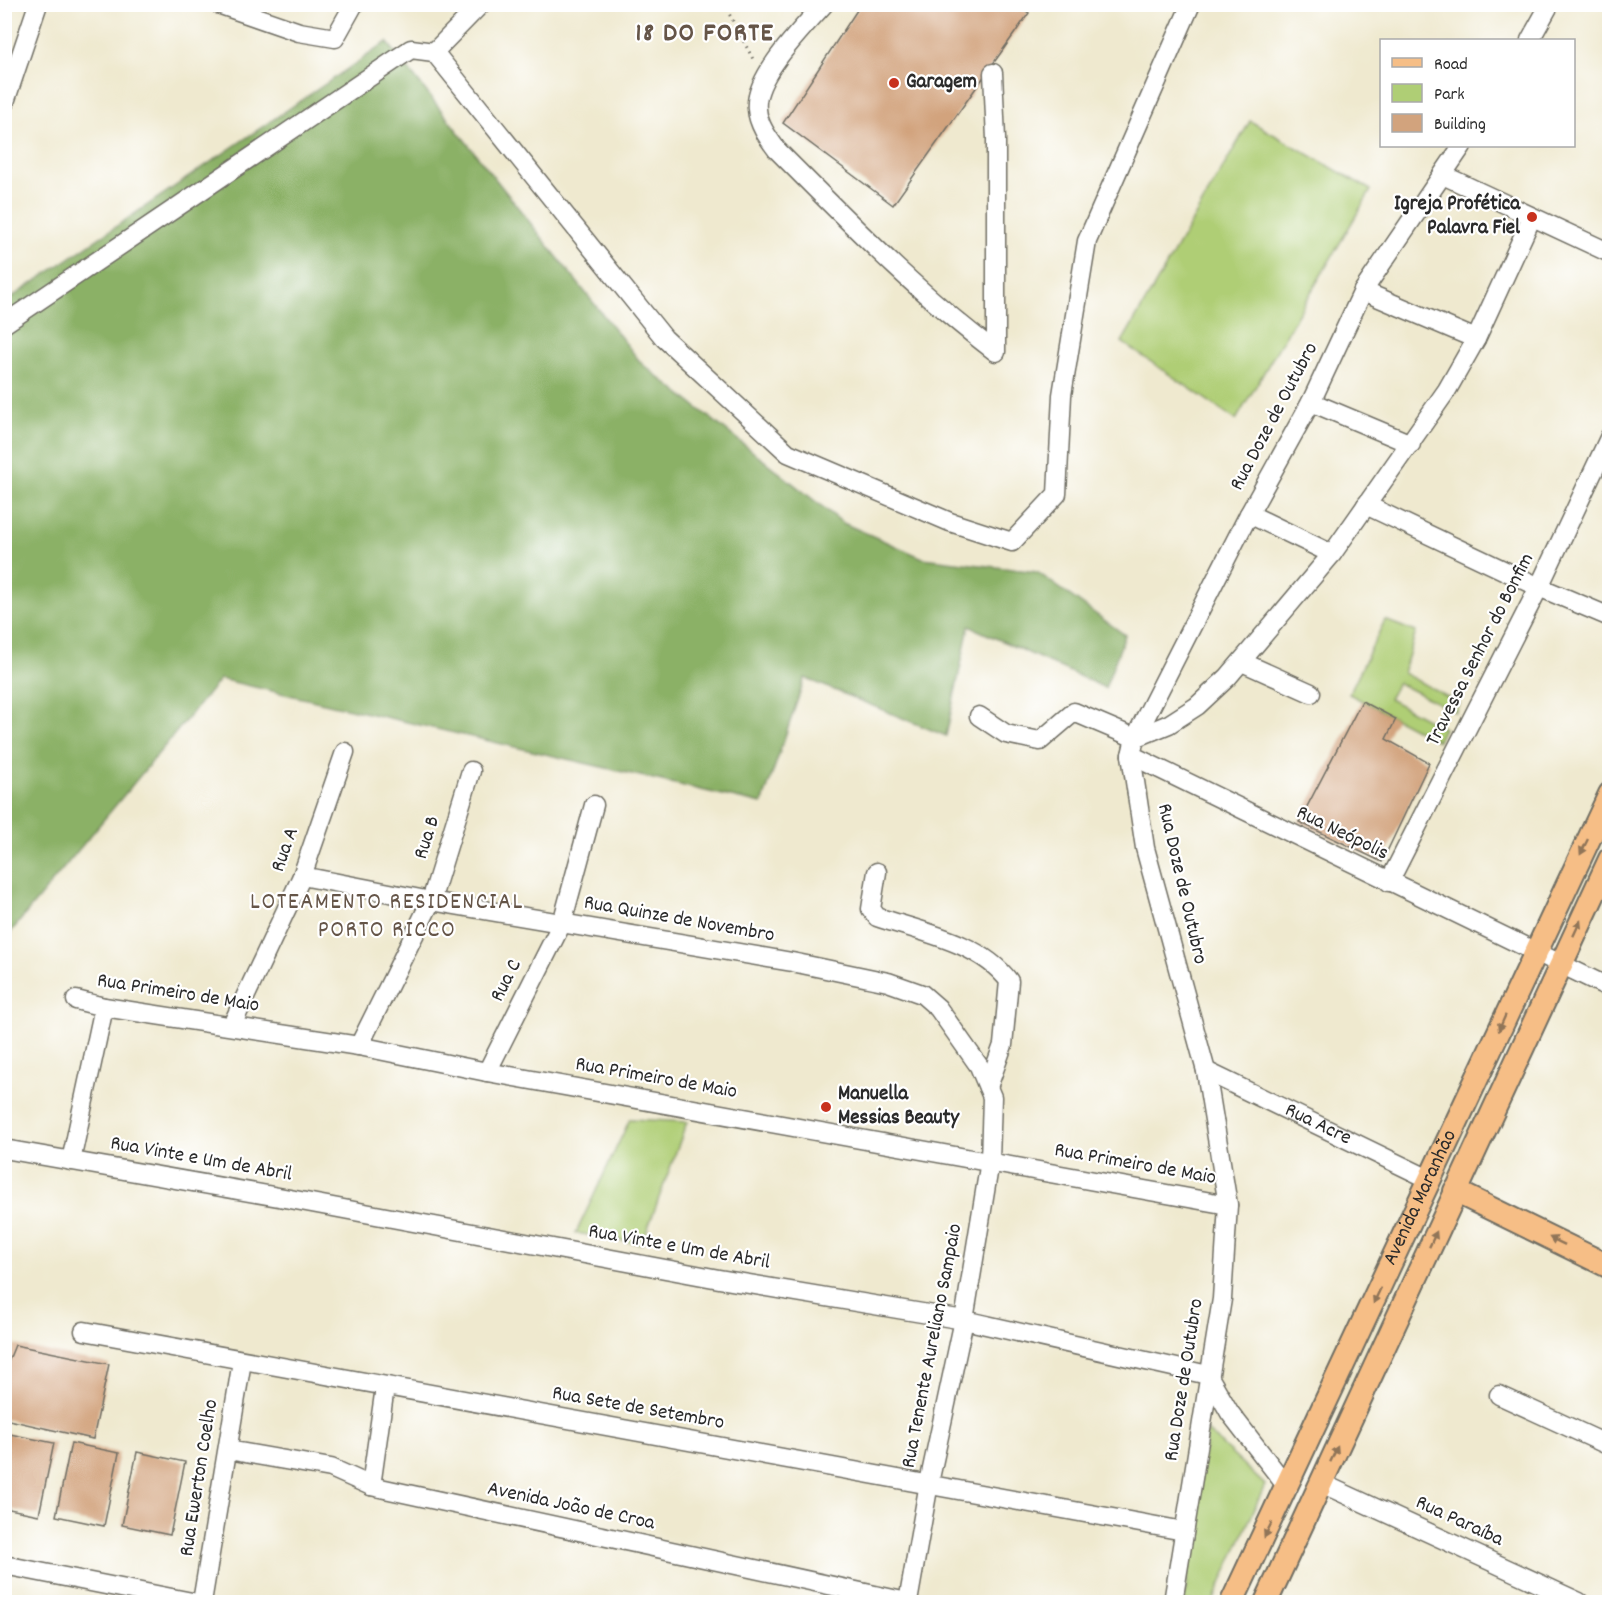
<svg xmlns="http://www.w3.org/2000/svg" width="1614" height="1607" viewBox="0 0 1614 1607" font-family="Dekko,sans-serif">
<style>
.green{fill:#afce75;stroke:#6d7c50;stroke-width:1.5}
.forest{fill:#8bb166;stroke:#5b6e48;stroke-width:1.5}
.building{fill:#d2a37d}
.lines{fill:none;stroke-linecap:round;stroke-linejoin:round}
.minor-casing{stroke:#706e64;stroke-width:21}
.major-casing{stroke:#706e64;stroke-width:26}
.path{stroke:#706e64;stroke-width:3;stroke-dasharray:1.5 4.5;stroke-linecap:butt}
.minor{stroke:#fff;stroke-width:18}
.major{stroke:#f6be86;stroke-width:22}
.oneway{fill:#907458}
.poi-dot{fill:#c8321e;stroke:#fff;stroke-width:2}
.labels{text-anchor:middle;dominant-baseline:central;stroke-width:4.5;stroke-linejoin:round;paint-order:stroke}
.poi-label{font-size:21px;font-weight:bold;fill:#2b2b2b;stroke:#fff;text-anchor:start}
.street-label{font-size:21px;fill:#2b2b2b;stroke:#fff}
.quarter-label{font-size:24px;letter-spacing:1.5px;fill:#655548;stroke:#fff}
.district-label{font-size:27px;font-weight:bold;letter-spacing:1.5px;fill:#655548;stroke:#fff}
</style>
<rect width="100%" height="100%" fill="#fff"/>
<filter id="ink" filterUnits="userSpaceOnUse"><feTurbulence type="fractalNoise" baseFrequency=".0167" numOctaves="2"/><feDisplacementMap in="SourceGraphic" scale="12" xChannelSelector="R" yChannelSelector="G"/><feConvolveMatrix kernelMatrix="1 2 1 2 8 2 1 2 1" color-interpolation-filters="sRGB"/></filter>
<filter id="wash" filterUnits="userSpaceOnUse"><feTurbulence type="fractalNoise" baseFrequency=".008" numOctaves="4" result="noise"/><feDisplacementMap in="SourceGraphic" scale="24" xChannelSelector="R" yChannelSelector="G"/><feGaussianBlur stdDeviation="1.35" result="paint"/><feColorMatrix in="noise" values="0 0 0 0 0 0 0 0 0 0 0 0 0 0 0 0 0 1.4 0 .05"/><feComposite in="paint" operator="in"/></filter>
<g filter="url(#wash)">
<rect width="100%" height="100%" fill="#efe9cf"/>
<!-- green -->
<path class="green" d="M 1250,121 L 1371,190 L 1236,420 L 1122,342 Z
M 1385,620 L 1416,632 L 1403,673 L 1459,703 L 1455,712 L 1398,683 L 1389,699 L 1444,728 L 1438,741 L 1349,694 Z
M 630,1119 L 687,1122 L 642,1244 L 576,1233 Z
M 1207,1431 L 1265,1485 L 1213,1602 L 1184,1602 Z"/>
<!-- forest -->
<path class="forest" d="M 387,42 L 642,364 L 843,523 L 923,558 L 1037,572 L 1125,635 L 1105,688 L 969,626 L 946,736 L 805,678 L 762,804 L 220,679 L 5,939 L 5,302 Z"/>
<g id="blocks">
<!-- building -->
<path class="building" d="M 861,4 L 1022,4 L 1020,7 L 1029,13 L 893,205 L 783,123 Z
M 1362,701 L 1396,719 L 1386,739 L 1429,763 L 1382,862 L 1299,822 Z
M 15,1345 L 109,1364 L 93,1439 L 4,1419 L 4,1372 Z
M 5,1433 L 54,1443 L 39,1515 L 4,1508 Z
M 71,1443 L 119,1453 L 104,1526 L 56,1516 Z
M 137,1452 L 185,1462 L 170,1535 L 122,1525 Z"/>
</g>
</g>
<g filter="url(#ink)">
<use href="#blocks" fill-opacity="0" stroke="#706e64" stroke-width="1.5"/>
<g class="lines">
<defs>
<g id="minor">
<path d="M 218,4 L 299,32 L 335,38 L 354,4"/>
<path d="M 824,4 C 804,27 753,77 757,109 C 758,124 768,138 777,150 C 847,220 916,292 996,352 L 996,139 L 993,73"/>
<path d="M 1530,40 L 1550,4"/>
<path d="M 434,52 L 481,4"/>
<path d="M 4,105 L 38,4"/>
<path d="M 1443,175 L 1610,253"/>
<path d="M 1363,291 L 1476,339"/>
<path d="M 4,324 L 411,49 L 434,52 L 664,338 L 788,453 L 950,522 L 1012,542 L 1057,494 L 1062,395 L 1087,241 L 1191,4"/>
<path d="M 1311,402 L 1411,444"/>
<path d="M 1366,505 L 1539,587 L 1610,617"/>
<path d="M 1249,514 L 1332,554"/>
<path d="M 1242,662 L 1311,693"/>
<path d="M 979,716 L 1006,734 L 1040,741 L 1074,712 L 1135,738 L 1169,724 L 1197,706 L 1228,677 L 1332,554 L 1447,390 L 1476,339 L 1532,217"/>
<path d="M 1131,755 L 1610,988"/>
<path d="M 877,872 L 871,909 L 877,917 C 921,932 980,942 1009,981 L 1003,1045 L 988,1087"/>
<path d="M 302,876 L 431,901 L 792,962 L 888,982 L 922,994 L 938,1008 L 979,1066 L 992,1097 L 990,1161 L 964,1320 L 929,1483 L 908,1602"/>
<path d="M 1389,882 L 1539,587 L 1610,436"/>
<path d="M 76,1000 L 104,1007 L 359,1046 L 487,1072 L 1228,1205"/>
<path d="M 232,1025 L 302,876 L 345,752"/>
<path d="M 359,1046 L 431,901 L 471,771"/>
<path id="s1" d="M 1206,1071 L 1431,1180"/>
<path d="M 487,1072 L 562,923 L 594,805"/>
<path d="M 4,1149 L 290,1199 L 719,1279 L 964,1320 L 1208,1375 L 1230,1413 L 1288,1488"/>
<path d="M 71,1161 L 104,1007"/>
<path d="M 84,1331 L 1184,1531"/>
<path d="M 1499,1395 L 1610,1446"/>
<path d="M 228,1450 L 331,1468 L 371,1486 L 907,1602"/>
<path d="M 1321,1483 L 1579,1602"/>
<path d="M 371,1486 L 385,1387"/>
<path d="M 4,1565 L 192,1602"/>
<path d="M 202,1602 L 242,1361"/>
<path d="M 1173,1602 L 1222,1299 L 1228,1205 L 1206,1071 L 1145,848 L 1131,755 L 1135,738 L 1249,514 L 1311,402 L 1363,291 L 1462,146"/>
</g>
<g id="major">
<path d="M 1455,1191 L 1610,1267"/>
<path id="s2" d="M 1232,1602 L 1610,794"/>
<path d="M 1266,1602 L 1610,859"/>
</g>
</defs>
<!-- minor casing -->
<use href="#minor" class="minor-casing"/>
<!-- major casing -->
<use href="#major" class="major-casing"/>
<!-- path -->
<path class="path" d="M 724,4 L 754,61"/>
<!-- minor -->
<use href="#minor" class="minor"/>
<!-- major -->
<use href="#major" class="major"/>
</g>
<!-- one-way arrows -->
<defs><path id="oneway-solid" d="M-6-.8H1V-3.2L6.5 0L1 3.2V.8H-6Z" transform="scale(1.5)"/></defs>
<g class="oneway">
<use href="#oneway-solid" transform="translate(1584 847) rotate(116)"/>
<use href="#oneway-solid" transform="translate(1577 928) rotate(-65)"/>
<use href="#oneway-solid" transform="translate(1502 1023) rotate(114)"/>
<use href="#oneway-solid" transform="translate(1433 1239) rotate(-65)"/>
<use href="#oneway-solid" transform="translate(1557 1241) rotate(-154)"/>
<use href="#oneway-solid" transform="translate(1377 1296) rotate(115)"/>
<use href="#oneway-solid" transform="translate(1334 1454) rotate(-65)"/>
<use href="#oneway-solid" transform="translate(1268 1530) rotate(116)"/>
</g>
</g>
<!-- markers -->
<g class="poi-dot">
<circle cx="894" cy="83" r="6"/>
<circle cx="1532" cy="217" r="6"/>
<circle cx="826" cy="1107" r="6"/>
</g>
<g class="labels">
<!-- poi labels -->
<g class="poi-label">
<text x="906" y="83">Garagem</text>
<text x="1520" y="205" text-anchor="end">Igreja Profética<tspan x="1520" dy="24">Palavra Fiel</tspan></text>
<text x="838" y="1095">Manuella<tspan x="838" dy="24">Messias Beauty</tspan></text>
</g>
<!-- street labels -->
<g class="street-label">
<text transform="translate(1275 417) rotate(-62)">Rua Doze de Outubro</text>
<text transform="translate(1481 650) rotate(-63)">Travessa Senhor do Bonfim</text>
<text transform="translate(1342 834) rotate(26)">Rua Neópolis</text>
<text transform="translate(428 838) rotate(-72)">Rua B</text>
<text transform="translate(286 850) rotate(-70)">Rua A</text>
<text transform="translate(1181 884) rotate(77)">Rua Doze de Outubro</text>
<text transform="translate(679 920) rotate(10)">Rua Quinze de Novembro</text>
<text transform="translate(507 981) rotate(-63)">Rua C</text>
<text transform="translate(178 994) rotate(9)">Rua Primeiro de Maio</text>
<text transform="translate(656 1079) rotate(10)">Rua Primeiro de Maio</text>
<text stroke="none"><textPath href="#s1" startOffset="124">Rua Acre</textPath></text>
<text transform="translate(201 1160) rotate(10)">Rua Vinte e Um de Abril</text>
<text transform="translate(1135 1165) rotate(10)">Rua Primeiro de Maio</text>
<text stroke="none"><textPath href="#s2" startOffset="446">Avenida Maranhão</textPath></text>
<text transform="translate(679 1248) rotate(10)">Rua Vinte e Um de Abril</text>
<text transform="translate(933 1346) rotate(-79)">Rua Tenente Aureliano Sampaio</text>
<text transform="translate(1185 1380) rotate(-81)">Rua Doze de Outubro</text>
<text transform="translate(638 1409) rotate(10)">Rua Sete de Setembro</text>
<text transform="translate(200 1478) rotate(-81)">Rua Ewerton Coelho</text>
<text transform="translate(571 1507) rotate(12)">Avenida João de Croa</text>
<text transform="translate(1459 1522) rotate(25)">Rua Paraíba</text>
</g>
<!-- quarter labels -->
<g class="quarter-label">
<text x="387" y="903">LOTEAMENTO RESIDENCIAL<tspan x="387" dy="28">PORTO RICCO</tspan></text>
</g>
<!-- district labels -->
<g class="district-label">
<text x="705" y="34">18 DO FORTE</text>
</g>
</g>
<!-- margin -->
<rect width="1614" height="1607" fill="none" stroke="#fff" stroke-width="24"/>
<!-- legend -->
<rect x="1380" y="39" width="195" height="108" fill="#ffffff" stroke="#aaaaaa" stroke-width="1.5"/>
<rect x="1392" y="58" width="30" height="9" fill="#f6be86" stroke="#aaaaaa" stroke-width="1.5"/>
<text x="1434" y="69" font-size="18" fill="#2b2b2b">Road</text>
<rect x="1392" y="84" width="30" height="18" fill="#afce75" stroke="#aaaaaa" stroke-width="1.5"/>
<text x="1434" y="99" font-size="18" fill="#2b2b2b">Park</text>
<rect x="1392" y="114" width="30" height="18" fill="#d2a37d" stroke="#aaaaaa" stroke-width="1.5"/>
<text x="1434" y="129" font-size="18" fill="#2b2b2b">Building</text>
</svg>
